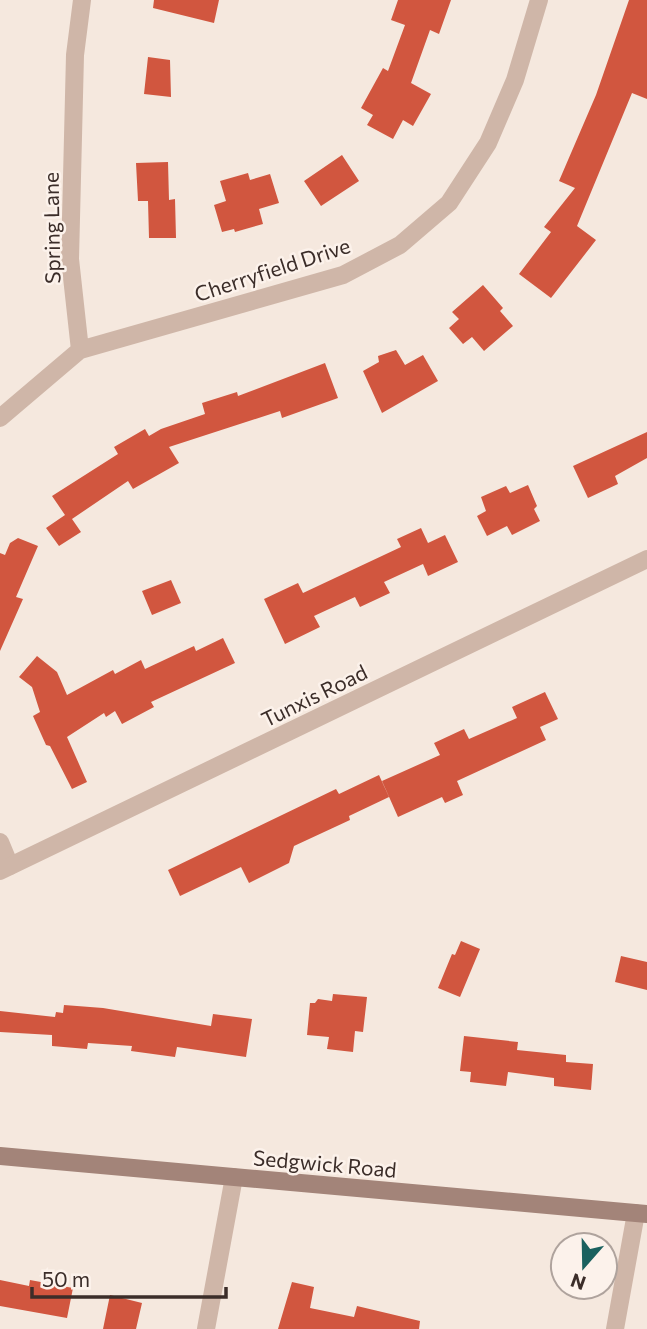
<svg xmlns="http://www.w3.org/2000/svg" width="647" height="1329" viewBox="0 0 647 1329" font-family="Commissioner,sans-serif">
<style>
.building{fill:#d1563f}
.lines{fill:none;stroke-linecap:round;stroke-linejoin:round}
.minor{stroke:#cfb6a8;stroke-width:18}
.tertiary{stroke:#cfb6a8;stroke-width:18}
.secondary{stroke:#a38479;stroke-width:18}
.labels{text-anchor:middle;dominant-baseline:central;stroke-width:5;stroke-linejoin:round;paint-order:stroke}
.street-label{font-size:21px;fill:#3b2d29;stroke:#fcf2eb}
</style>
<rect width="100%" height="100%" fill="#f5e8de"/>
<!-- building -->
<path class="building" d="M 154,0 L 219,0 L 214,23 L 153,8 Z
M 398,0 L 451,0 L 439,34 L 430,30 L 411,83 L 431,94 L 413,126 L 403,120 L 393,139 L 367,125 L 373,115 L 361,108 L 383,68 L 388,71 L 405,25 L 391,20 Z
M 629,0 L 647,0 L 647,99 L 632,93 L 577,226 L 596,240 L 551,298 L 519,274 L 551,232 L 544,227 L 575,188 L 559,181 L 596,95 Z
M 148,57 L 170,60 L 171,97 L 144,94 Z
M 342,155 L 359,181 L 321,206 L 304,181 Z
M 168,162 L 169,200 L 175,199 L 176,238 L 149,238 L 148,201 L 138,201 L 136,163 Z
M 248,173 L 250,180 L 270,174 L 279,203 L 259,209 L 263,224 L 235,232 L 234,229 L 222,232 L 214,205 L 226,201 L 220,181 Z
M 483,285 L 503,308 L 500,311 L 513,326 L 484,351 L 472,337 L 463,344 L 449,328 L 459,319 L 452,312 Z
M 396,350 L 405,365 L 423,355 L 438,381 L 382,413 L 363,371 L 379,362 L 378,356 Z
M 325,363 L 338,398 L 282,418 L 280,411 L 169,447 L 179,463 L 133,489 L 128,481 L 72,519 L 81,532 L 59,546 L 46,528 L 65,515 L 52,496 L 118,454 L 114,447 L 145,429 L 149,436 L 161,429 L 205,414 L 202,403 L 237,392 L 238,396 Z
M 647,432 L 647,458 L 615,476 L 618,484 L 588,498 L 573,466 Z
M 528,485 L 537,506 L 534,509 L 540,521 L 512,535 L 507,526 L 487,536 L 477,516 L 486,511 L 481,497 L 506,486 L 510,493 Z
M 421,528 L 428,543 L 445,535 L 458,562 L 428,576 L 423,564 L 384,582 L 390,593 L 360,607 L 355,597 L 314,616 L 320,627 L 285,644 L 264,599 L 298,583 L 303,593 L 401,547 L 397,539 Z
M 18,538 L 38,546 L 16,597 L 23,599 L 0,651 L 0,553 L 5,555 L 10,543 Z
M 171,580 L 181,603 L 152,615 L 142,591 Z
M 223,638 L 235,663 L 151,702 L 154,707 L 122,724 L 115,711 L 106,717 L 104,713 L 67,737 L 87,782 L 72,789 L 50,746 L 46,745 L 33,716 L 40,712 L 32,687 L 19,677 L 37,656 L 57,672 L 67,695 L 113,670 L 115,674 L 141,660 L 145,669 L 194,646 L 196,651 Z
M 545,692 L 558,719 L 540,727 L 546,740 L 457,781 L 463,795 L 445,803 L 442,797 L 398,817 L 382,781 L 440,755 L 434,743 L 464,729 L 469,739 L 517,718 L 512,707 Z
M 379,775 L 389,797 L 349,816 L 350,820 L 294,846 L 289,863 L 249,883 L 241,867 L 180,896 L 168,870 L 336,789 L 339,794 Z
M 461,941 L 480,949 L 460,997 L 438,988 L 452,954 L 455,955 Z
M 621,956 L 647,962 L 647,990 L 615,982 Z
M 333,994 L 367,997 L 363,1032 L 355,1031 L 353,1052 L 327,1049 L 329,1037 L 307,1035 L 310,1003 L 315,1003 L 318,999 L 332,1001 Z
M 64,1005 L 103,1008 L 211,1026 L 213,1014 L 252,1019 L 246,1057 L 177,1047 L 175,1057 L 131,1051 L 132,1046 L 88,1043 L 87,1049 L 52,1046 L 52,1035 L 0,1032 L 0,1011 L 55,1017 L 56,1012 L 63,1013 Z
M 464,1036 L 518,1042 L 517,1050 L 566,1055 L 566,1062 L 593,1064 L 591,1090 L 554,1086 L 554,1078 L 508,1072 L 506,1086 L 470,1082 L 471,1072 L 460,1071 Z
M 0,1280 L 29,1286 L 30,1280 L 73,1288 L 67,1318 L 0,1306 Z
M 292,1282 L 314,1287 L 310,1308 L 354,1317 L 357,1306 L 420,1321 L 419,1329 L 278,1329 Z
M 110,1295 L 142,1303 L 136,1329 L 103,1329 Z"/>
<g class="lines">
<!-- minor -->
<path class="minor" d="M 80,350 L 70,259 L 75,55 L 82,0
M 0,418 L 80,350 L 343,275 L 400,245 L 449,203 L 488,143 L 515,80 L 539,0
M 0,842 L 10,866
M 206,1329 L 234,1177
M 615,1329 L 636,1213"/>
<!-- tertiary -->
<path class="tertiary" d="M 0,871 L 647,559"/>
<!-- secondary -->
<path class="secondary" d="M 0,1156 L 647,1214"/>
</g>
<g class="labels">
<!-- street labels -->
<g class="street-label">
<text transform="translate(51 228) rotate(-91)">Spring Lane</text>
<text transform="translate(272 269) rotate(-18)">Cherryfield Drive</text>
<text transform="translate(314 695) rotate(-26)">Tunxis Road</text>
<text transform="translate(325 1163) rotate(5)">Sedgwick Road</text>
</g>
</g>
<!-- north arrow -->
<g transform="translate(584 1266) rotate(200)"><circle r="33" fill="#fcf2eb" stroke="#afa39d" stroke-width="2"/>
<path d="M0-5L12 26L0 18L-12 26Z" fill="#1a615f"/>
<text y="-10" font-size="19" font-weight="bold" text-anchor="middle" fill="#3b2d29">N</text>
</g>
<!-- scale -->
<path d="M32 1287v10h194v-10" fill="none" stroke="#3b2d29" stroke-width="3.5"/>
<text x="42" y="1287" font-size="21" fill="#3b2d29" stroke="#fcf2eb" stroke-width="5" paint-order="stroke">50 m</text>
</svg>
